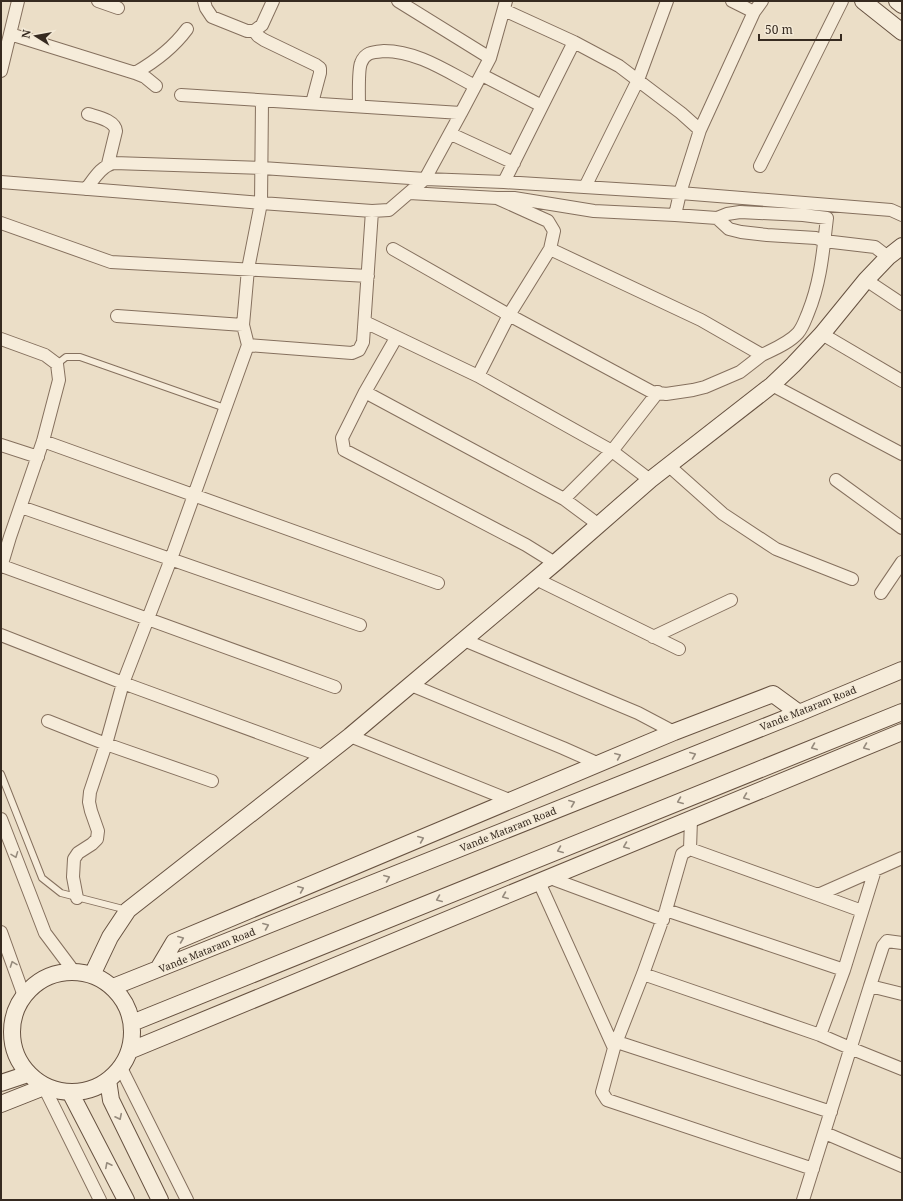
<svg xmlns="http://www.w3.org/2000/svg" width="903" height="1201" viewBox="0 0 903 1201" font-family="'Noto Serif',serif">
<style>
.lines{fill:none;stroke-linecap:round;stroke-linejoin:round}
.lane-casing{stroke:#85705e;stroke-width:8}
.street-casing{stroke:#85705e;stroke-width:14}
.secondary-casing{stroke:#675241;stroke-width:18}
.lane{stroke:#f6ecda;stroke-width:6}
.street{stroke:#f6ecda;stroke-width:12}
.secondary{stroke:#f6ecda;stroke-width:16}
.oneway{stroke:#968b7d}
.labels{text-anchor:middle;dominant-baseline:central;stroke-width:3;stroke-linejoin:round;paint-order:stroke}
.street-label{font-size:10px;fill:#362a20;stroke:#f3e9d6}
</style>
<rect width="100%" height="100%" fill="#ebdec7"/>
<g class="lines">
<defs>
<path id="lane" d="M 57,364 L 66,357 L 80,357 L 225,408
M 1,774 L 42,878 L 61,893 L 127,910"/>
<path id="street" d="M 98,1 L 118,8
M 204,1 L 206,8 L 212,17 L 247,31 L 254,31 L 262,25 L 273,1
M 398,1 L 490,58
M 732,1 L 754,12 L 762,1
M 504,10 L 574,42 L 619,66 L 681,113 L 700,130 L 754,12
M 254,31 L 258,36 L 264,40 L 316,65 L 320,68 L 320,73 L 312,103
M 10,34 L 135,73 L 145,77 L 156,86
M 1,71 L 18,1
M 135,73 C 156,61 173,48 187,29
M 482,75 L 542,106
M 181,95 L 461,113 L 490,58 L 506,1
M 262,101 L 261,203 L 372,211 L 389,210 L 425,179 L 461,113
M 359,106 C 359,97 358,70 361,63 C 365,52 373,52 384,51 C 417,51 446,71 475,86
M 88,114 C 97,117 115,120 116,131 L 108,164
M 451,134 L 514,163
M 760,166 L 842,1
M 1,182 L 261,203 L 248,269 L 243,325 L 248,345 L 171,559 L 123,683 L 106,744 L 90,792 L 89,802 L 91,811 L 98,831 L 97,839 L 92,844 L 78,853 L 74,859 L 73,877 L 77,898
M 504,182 L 574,42
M 585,187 L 638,80 L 667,1
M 86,189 C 94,179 101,166 114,163 L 262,168 L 425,179 L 504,182 L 680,193 L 891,210 L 902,215
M 409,193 L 497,198 L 548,221 L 554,231 L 550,249 L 509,315 L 478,376
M 497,198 L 514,198 L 594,211 L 675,215 L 717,218 L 729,229 L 741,232 L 767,235 L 816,238 L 824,241 L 875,247 L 888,257
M 675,215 L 680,193 L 700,130
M 1,223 L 111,262 L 368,276
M 393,249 L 509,315 L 652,392 L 666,394 L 693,390 L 705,387 L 740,372 L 762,355
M 550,249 L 701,320 L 762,355 C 774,349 789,343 798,333 C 803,327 805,320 808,313 C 821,281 823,251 827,218 L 803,215 L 740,212 L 727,214 L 717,218
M 866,280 L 902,304
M 117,316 L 243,325
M 365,322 L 478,376 L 612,451 L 650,480
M 822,334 L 902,381
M 396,338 L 365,392 L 342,438 L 344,450 L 526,545 L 555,563
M 1,339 L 45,355 L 57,364 L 59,380 L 43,441 L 10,537 L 1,567
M 248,345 L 352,353 L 359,350 L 363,342 L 372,211
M 772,385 L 902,454
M 365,392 L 564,499 L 599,525
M 43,441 L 438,583
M 1,445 L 38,457
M 668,465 L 723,514 L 776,549 L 852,579
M 836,480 L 902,528
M 564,499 L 612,451 L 658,392
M 21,507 L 360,625
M 2,566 L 335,687
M 536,579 L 679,649
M 881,593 L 902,562
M 1,635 L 123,683 L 325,757
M 653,637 L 731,600
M 464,640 L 638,713 L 674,732
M 411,685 L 563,748 L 599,764
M 48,721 L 106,744 L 212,781
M 350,736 L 512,801
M 1,819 L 45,933 L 75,973
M 690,849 L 691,819
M 875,870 L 844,970 L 820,1035 L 850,1048 L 902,1069
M 550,878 L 663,920
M 539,882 L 614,1048
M 818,895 L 862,911
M 666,910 L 844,970
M 1,932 L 24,996
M 643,974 L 820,1035
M 870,986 L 883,946 L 887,941 L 902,943
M 617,1042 L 831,1112
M 120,1066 L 187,1200
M 44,1087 L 100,1200
M 825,1133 L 902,1166
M 813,1169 L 607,1100 L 602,1092 L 614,1048 L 643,974 L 666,910 L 682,854 L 690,849 L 818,895 L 902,858
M 803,1200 L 870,986 L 902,994"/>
<path id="secondary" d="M 863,1 L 902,32
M 897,1 L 902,5
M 158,969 L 174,942 L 674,732 L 773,694 L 799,713
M12 1032a60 60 0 1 1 120 0a60 60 0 1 1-120 0Z
M 92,975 L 110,937 L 128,910 L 350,736 L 555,563 L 650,480 L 772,385 L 793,365 L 822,334 L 866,280 L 888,257 L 902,246
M 113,987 L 799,713 L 902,670
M 132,1023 L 902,712
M 129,1051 L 902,732
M 108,1080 L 111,1100 L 160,1200
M 1,1083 L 28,1074
M 70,1092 L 126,1200
M 1,1104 L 44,1087"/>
</defs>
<!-- lane casing -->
<use href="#lane" class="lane-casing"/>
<!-- street casing -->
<use href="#street" class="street-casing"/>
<!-- secondary casing -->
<use href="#secondary" class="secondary-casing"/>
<!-- lane -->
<use href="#lane" class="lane"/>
<!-- street -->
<use href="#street" class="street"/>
<!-- secondary -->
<use href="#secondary" class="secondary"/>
</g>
<!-- one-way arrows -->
<defs><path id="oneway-chevron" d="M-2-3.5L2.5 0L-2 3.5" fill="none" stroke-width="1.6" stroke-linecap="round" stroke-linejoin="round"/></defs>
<g class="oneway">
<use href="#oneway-chevron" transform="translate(814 747) rotate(158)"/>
<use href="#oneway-chevron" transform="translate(866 747) rotate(158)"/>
<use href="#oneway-chevron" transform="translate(693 755) rotate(-22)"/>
<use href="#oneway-chevron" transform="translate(618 756) rotate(-23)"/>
<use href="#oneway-chevron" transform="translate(746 797) rotate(158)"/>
<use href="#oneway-chevron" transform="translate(680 801) rotate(158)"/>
<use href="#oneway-chevron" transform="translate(572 803) rotate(-22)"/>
<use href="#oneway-chevron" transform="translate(421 839) rotate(-23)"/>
<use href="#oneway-chevron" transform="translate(626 846) rotate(158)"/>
<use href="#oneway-chevron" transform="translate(560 850) rotate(158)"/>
<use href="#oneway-chevron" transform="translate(15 855) rotate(69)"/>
<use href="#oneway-chevron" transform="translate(387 878) rotate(-22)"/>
<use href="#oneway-chevron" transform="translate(301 889) rotate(-23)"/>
<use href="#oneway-chevron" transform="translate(505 896) rotate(158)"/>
<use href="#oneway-chevron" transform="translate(439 899) rotate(158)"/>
<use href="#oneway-chevron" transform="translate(266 926) rotate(-22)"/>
<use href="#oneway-chevron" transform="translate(181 939) rotate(-22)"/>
<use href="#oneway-chevron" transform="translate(13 964) rotate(-110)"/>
<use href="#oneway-chevron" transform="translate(119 1117) rotate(64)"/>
<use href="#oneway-chevron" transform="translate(108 1165) rotate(-117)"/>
</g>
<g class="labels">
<!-- street labels -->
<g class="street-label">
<text transform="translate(808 708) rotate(-22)">Vande Mataram Road</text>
<text transform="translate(508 829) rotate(-22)">Vande Mataram Road</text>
<text transform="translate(207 950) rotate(-22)">Vande Mataram Road</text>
</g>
</g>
<!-- border -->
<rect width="903" height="1201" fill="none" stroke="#362a20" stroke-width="4"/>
<!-- north arrow -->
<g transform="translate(36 36) rotate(281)" stroke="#f3e9d6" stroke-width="3" paint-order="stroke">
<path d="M0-3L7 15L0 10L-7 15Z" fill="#362a20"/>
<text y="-6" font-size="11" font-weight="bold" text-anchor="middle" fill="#362a20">N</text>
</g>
<!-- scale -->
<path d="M759 34v6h82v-6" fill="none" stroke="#362a20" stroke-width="2"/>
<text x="765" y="34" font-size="12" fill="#362a20" stroke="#f3e9d6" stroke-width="3" paint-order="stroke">50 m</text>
</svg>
